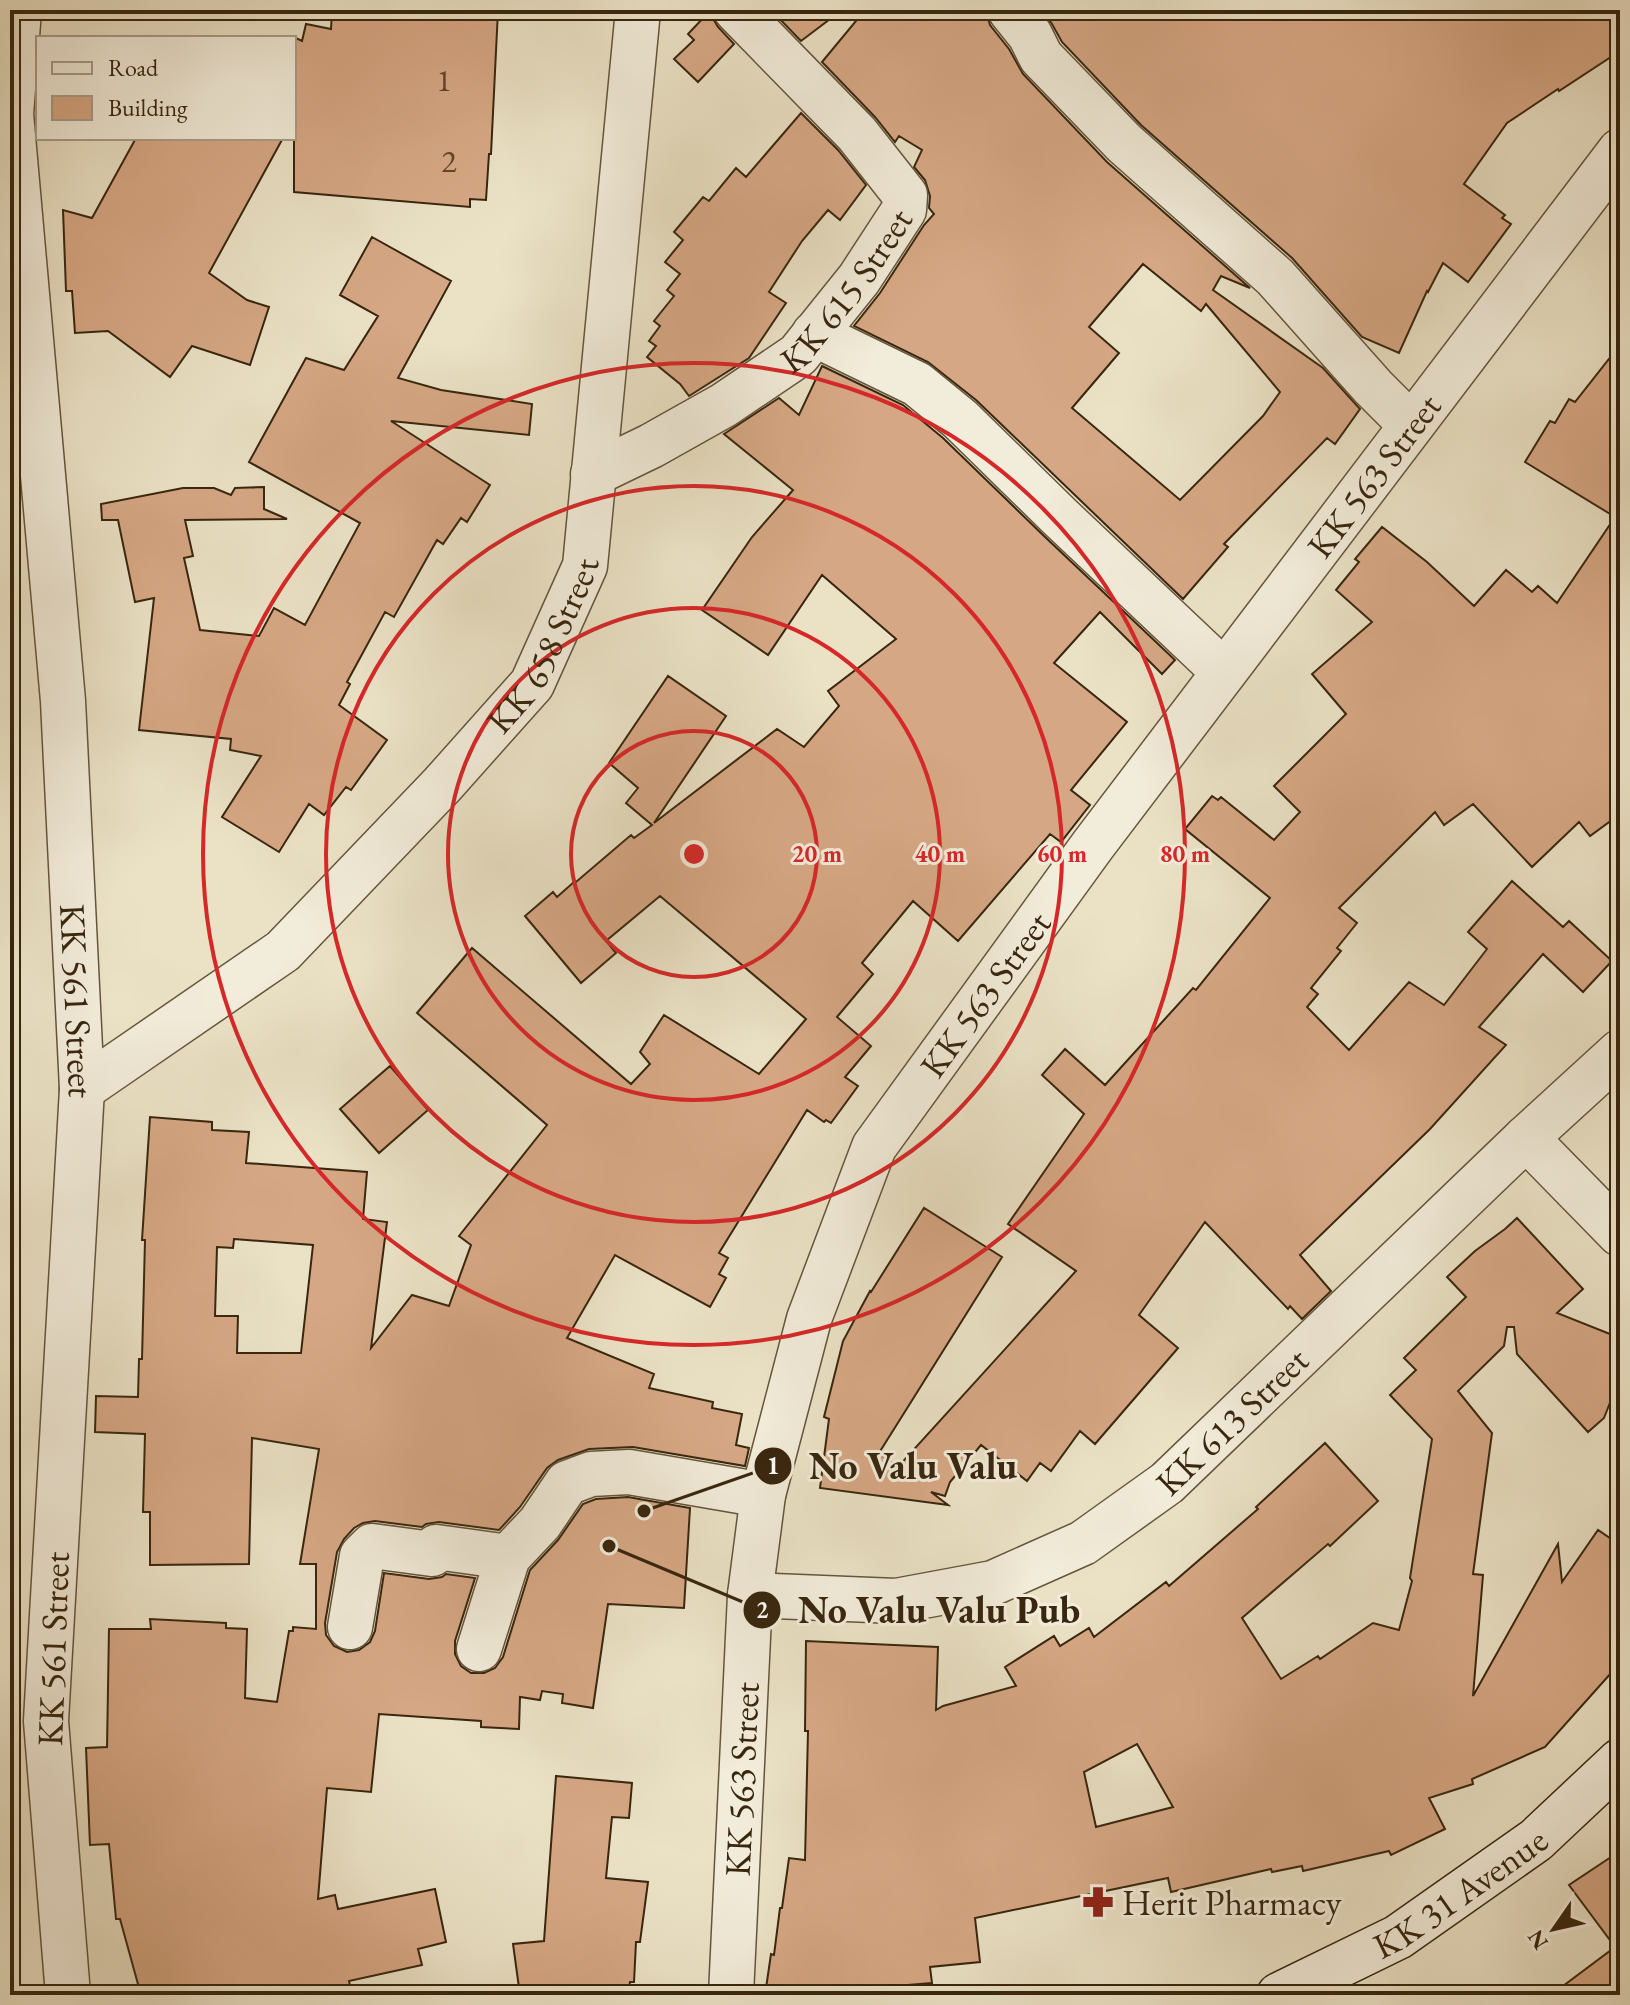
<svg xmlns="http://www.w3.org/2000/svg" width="1630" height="2005" viewBox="0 0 1630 2005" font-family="'EB Garamond',serif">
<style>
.building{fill:#d6a784;stroke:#38260e;stroke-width:2;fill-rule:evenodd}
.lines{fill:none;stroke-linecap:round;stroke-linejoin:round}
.minor-casing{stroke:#65553c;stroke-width:47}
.secondary-casing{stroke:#38260e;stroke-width:47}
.minor{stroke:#f2ecda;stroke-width:44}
.secondary{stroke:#f2ecda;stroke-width:44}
.ring{fill:none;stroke:#d62828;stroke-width:4}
.labels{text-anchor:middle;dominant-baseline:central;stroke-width:6;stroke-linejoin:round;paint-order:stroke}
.number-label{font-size:32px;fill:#60462c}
.street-label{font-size:36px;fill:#38260e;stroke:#f2ecda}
.poi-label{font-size:36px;fill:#38260e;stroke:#f2ecda;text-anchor:start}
.centre{fill:#d62828;stroke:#f2ecda;stroke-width:4}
.ring-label{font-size:24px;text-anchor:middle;font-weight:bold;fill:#d62828;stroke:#f2ecda;stroke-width:6;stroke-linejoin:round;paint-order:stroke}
.leader{fill:none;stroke:#38260e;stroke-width:3}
.callout-dot{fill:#38260e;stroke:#f2ecda;stroke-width:3}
.mark-label{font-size:24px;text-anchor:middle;font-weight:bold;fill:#fff}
.callout-label{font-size:38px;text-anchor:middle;font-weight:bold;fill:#38260e;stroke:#f2ecda;stroke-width:6;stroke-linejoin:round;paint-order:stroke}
</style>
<rect width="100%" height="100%" fill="#ebe2c6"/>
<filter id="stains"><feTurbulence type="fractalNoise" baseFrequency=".0025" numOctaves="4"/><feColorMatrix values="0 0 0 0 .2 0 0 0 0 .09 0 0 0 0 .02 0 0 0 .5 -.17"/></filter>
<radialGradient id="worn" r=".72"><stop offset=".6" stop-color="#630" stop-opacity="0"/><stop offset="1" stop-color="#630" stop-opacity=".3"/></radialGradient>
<!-- building -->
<path class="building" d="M 332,10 L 498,10 L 491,154 L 489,154 L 486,200 L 470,199 L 470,207 L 294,192 L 294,37 L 302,41 L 306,24 L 331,29 Z
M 703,10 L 712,10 L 712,17 L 718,27 L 734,44 L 698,82 L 674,59 L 694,40 L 688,34 L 707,14 Z
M 771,10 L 842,10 L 801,41 Z
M 865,10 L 986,10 L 990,25 L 1009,49 L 1023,74 L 1107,162 L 1250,288 L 1221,276 L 1213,290 L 1323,368 L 1360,409 L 1335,444 L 1327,438 L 1224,544 L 1228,547 L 1183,599 L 976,400 L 928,362 L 854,326 L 880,293 L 924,225 L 934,214 L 929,208 L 930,196 L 925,180 L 914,167 L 922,150 L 899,136 L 895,142 L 875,117 L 822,62 ZM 1143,264 L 1201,311 L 1206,304 L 1280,392 L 1263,416 L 1180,500 L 1072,408 L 1119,353 L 1089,327 Z
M 1042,10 L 1620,10 L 1620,51 L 1559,91 L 1558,89 L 1507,123 L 1464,184 L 1505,215 L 1502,218 L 1511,224 L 1468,282 L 1443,263 L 1428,292 L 1427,291 L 1399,353 L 1362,337 L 1292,258 L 1141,125 L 1062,42 L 1052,24 Z
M 801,113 L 838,150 L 866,185 L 840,220 L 828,210 L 802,241 L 769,292 L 786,303 L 749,358 L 689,396 L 680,384 L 647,357 L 656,346 L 649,341 L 660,326 L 654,321 L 674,296 L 667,290 L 680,274 L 665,262 L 683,240 L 674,232 L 703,197 L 709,201 L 736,168 L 746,177 Z
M 136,138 L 283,138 L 209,273 L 247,300 L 269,307 L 250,365 L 192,346 L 170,377 L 108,331 L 75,333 L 72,291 L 66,291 L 63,210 L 92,218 Z
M 372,237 L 451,281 L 398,378 L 441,390 L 532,404 L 529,435 L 391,421 L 490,485 L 467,522 L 461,518 L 443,544 L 437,540 L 394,617 L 385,612 L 347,682 L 350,684 L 339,705 L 387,740 L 351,790 L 346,787 L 324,815 L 309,804 L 279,852 L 222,817 L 261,756 L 230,750 L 231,739 L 139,730 L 154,598 L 135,602 L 118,520 L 102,520 L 101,504 L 183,488 L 214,488 L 231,495 L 235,488 L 264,487 L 264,509 L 287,519 L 185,520 L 193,556 L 184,558 L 200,630 L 259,636 L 274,608 L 305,625 L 360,523 L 249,462 L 306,358 L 344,370 L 378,316 L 340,295 Z
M 1620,345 L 1620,814 L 1590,836 L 1579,822 L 1532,867 L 1473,804 L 1444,825 L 1435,812 L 1339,908 L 1357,923 L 1337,948 L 1341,951 L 1311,988 L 1318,994 L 1307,1007 L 1349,1050 L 1409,982 L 1444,1005 L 1487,949 L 1468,932 L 1512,881 L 1563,927 L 1569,921 L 1612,961 L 1583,992 L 1543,954 L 1479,1027 L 1506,1045 L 1430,1129 L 1300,1255 L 1331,1291 L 1302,1319 L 1290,1306 L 1288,1309 L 1205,1222 L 1139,1315 L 1178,1348 L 1095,1444 L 1080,1431 L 1051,1471 L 1040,1463 L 1027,1481 L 981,1445 L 950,1482 L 945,1496 L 931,1492 L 948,1505 L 820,1488 L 829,1419 L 824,1417 L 843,1341 L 870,1291 L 871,1292 L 924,1208 L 1002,1257 L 879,1453 L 898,1467 L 1076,1271 L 1008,1224 L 1084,1114 L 1042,1075 L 1065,1049 L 1105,1085 L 1193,988 L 1196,990 L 1270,898 L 1185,829 L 1212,796 L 1218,800 L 1221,797 L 1274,840 L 1300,812 L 1274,786 L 1346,714 L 1312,674 L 1372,622 L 1336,590 L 1359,562 L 1355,559 L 1382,527 L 1427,562 L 1474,606 L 1506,570 L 1532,592 L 1538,586 L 1557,603 L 1615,517 L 1525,462 L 1550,421 L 1555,423 L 1569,399 L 1575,402 Z
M 822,366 L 903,405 L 943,438 L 1043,535 L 1175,660 L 1162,674 L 1100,612 L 1054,663 L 1127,722 L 1071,790 L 1090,805 L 1061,842 L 1050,834 L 958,941 L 913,901 L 862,963 L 873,974 L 837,1017 L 871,1046 L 845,1077 L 858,1086 L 831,1123 L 826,1120 L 824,1122 L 807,1110 L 719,1253 L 728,1258 L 719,1274 L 726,1278 L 710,1307 L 615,1255 L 567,1338 L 654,1374 L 649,1388 L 713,1402 L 712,1408 L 742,1414 L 736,1445 L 749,1448 L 745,1466 L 633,1447 L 589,1449 L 558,1460 L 547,1468 L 520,1507 L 499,1530 L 439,1522 L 426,1524 L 422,1527 L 375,1521 L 363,1523 L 354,1528 L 344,1539 L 337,1552 L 325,1623 L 326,1635 L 334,1646 L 347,1652 L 359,1650 L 370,1642 L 375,1631 L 384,1573 L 429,1579 L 442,1577 L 446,1574 L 475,1578 L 455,1641 L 455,1654 L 461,1666 L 471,1673 L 484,1673 L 495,1668 L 503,1657 L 530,1570 L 558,1540 L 583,1504 L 596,1499 L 628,1497 L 690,1508 L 684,1608 L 608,1604 L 593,1708 L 562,1703 L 563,1694 L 542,1691 L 540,1700 L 520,1697 L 519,1729 L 481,1727 L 481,1721 L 379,1714 L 371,1792 L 327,1788 L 318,1899 L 335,1895 L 338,1909 L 435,1889 L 446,1942 L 418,1949 L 422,1965 L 349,1981 L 352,1995 L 141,1995 L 120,1919 L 116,1919 L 109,1844 L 90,1845 L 86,1748 L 107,1747 L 109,1629 L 151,1629 L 150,1619 L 226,1623 L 226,1628 L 247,1629 L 245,1698 L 277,1702 L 289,1631 L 293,1631 L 293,1627 L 316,1629 L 316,1564 L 300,1564 L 319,1449 L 252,1438 L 249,1564 L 150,1565 L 150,1512 L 143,1512 L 145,1434 L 95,1432 L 96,1396 L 138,1397 L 139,1359 L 142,1359 L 145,1240 L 142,1240 L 150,1117 L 212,1122 L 212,1130 L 249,1132 L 246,1163 L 367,1172 L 363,1219 L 387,1222 L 371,1348 L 412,1295 L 449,1306 L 471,1245 L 459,1236 L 547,1125 L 417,1013 L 472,948 L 631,1084 L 650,1064 L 640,1052 L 664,1015 L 759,1074 L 806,1019 L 660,896 L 606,941 L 616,953 L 581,983 L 525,916 L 553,892 L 557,897 L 575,881 L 576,882 L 631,835 L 634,838 L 652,825 L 626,803 L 638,788 L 609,763 L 668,676 L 726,716 L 654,823 L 777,729 L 804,747 L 839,706 L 828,691 L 896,639 L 822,575 L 768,655 L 702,610 L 752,537 L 793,490 L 724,434 L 779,398 L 799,415 ZM 234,1239 L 313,1245 L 301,1353 L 237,1353 L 238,1316 L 215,1316 L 217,1247 L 233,1248 Z
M 390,1066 L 428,1110 L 379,1153 L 340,1109 Z
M 1517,1218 L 1583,1289 L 1557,1313 L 1620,1338 L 1620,1377 L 1604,1418 L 1588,1432 L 1517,1354 L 1514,1327 L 1507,1327 L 1504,1346 L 1458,1391 L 1492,1433 L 1473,1574 L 1483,1575 L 1473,1696 L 1558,1544 L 1562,1582 L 1598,1530 L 1620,1545 L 1620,1663 L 1545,1747 L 1472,1779 L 1473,1784 L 1429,1798 L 1445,1829 L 1391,1855 L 1389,1851 L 1303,1871 L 1302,1866 L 1272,1872 L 1271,1869 L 1171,1892 L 1168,1878 L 975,1918 L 980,1962 L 930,1967 L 932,1983 L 848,1990 L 847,1995 L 765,1995 L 771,1954 L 774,1955 L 780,1908 L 782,1908 L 789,1858 L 805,1860 L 808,1731 L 805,1731 L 806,1641 L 938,1647 L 936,1710 L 943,1706 L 1016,1686 L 1005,1667 L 1054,1636 L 1060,1646 L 1089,1628 L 1094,1637 L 1166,1582 L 1169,1586 L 1258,1509 L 1256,1507 L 1325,1443 L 1378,1501 L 1330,1546 L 1328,1544 L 1242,1618 L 1281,1679 L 1318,1656 L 1320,1659 L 1373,1623 L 1399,1630 L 1412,1581 L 1410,1578 L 1432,1439 L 1390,1395 L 1416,1370 L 1404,1358 L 1466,1297 L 1447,1277 L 1475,1251 L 1505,1229 ZM 1137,1744 L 1173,1807 L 1096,1827 L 1084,1772 Z
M 556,1776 L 632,1783 L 629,1818 L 612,1817 L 606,1878 L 648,1882 L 640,1942 L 636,1942 L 634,1982 L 630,1982 L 628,1995 L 520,1995 L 513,1944 L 544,1941 Z
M 1620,1851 L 1620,1995 L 1551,1995 L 1615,1947 L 1569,1885 Z"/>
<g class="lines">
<defs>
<g id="minor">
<path id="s1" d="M 19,10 L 11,114 L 63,701 L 82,1089 L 46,1721 L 68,1995"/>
<path d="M 1010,10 L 1030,35 L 1041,57 L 1124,143 L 1275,277 L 1373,387 L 1411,425"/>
<path d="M 814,334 L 917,384 L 960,419 L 1060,517 L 1224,672"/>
<path id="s2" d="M 593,474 L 651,446 L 724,405 L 798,355 L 859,279 L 904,210 L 905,195 L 857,134 L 736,10"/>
<path id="s3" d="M 82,1089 L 283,951 L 442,785 L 532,684 L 585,566 L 638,10"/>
<path d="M 1526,1138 L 1620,1234"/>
<path id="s4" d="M 750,1595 L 896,1601 L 993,1583 L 1083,1543 L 1167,1483 L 1526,1138 L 1620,1052"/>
<path d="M 350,1627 L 362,1556 L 372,1546 L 432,1554 L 436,1547 L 508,1557"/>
<path d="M 479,1649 L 508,1557 L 540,1523 L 567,1483 L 591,1474 L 629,1472 L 763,1495"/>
<path id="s5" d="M 731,1995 L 750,1595 L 763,1495 L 809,1319 L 874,1147 L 1093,845 L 1620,151"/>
</g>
<g id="secondary">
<path id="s6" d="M 1279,1995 L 1398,1937 L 1536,1840 L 1620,1761"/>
</g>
</defs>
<!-- minor casing -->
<use href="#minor" class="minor-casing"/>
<!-- secondary casing -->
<use href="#secondary" class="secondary-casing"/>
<!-- minor -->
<use href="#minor" class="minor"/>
<!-- secondary -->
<use href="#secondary" class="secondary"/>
</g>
<!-- distance rings -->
<g class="ring">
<circle cx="694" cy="854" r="123"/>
<circle cx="694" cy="854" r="246"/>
<circle cx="694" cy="854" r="368"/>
<circle cx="694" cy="854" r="491"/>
</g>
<!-- icons -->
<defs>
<symbol id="pharmacy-bare" viewBox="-9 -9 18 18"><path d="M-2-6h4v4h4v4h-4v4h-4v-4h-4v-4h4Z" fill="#8f2418" stroke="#f2ecda" stroke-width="2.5" paint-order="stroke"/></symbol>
</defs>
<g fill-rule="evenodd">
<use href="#pharmacy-bare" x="1076" y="1880" width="44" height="44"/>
</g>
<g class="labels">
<!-- number labels -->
<g class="number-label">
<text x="444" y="80">1</text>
<text x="449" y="161">2</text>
</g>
<!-- street labels -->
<g class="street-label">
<text stroke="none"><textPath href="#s2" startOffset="318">KK 615 Street</textPath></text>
<text stroke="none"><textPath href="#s5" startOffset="1704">KK 563 Street</textPath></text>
<text stroke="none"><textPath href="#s3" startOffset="648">KK 658 Street</textPath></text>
<text stroke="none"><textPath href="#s5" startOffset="1056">KK 563 Street</textPath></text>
<text stroke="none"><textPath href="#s1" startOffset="994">KK 561 Street</textPath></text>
<text stroke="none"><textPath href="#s4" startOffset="536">KK 613 Street</textPath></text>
<text transform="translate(53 1649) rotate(-88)">KK 561 Street</text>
<text stroke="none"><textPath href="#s5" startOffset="216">KK 563 Street</textPath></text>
<text stroke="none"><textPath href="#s6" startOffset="208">KK 31 Avenue</textPath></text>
</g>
<!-- poi labels -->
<g class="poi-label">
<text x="1122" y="1902">Herit Pharmacy</text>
</g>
</g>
<circle cx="694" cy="854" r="12" class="centre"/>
<g class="ring-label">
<text x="817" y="862">20 m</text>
<text x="940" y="862">40 m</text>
<text x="1062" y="862">60 m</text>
<text x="1185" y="862">80 m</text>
</g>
<!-- callouts -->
<path class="leader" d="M644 1511L773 1466M609 1546L762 1610"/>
<g class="callout-dot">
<circle cx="644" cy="1511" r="8"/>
<circle cx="609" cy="1546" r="8"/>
<circle cx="773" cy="1466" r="20"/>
<circle cx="762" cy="1610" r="20"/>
</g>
<g class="mark-label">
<text x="773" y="1474">1</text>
<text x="762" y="1618">2</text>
</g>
<g class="callout-label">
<text x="913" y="1479">No Valu Valu</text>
<text x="939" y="1623">No Valu Valu Pub</text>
</g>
<!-- margin -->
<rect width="1630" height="2005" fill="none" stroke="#ebe2c6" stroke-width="40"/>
<rect x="12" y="12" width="1606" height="1981" fill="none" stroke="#38260e" stroke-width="4"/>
<rect x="20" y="20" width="1590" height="1965" fill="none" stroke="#38260e" stroke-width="2"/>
<!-- legend -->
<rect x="36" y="36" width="260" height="104" fill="#f2ecda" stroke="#a89d88" stroke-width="2"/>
<rect x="52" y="62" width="40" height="12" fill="#f2ecda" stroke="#a89d88" stroke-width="2"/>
<text x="108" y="76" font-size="24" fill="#38260e">Road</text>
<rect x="52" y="96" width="40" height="24" fill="#d6a784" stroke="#a89d88" stroke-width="2"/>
<text x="108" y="116" font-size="24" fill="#38260e">Building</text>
<!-- north arrow -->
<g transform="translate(1554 1929) rotate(236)" stroke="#f2ecda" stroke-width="6" paint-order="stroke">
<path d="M0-6L14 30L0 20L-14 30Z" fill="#38260e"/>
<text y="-12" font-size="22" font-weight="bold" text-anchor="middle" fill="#38260e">N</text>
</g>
<rect width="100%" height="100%" filter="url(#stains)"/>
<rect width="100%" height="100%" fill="url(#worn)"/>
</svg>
